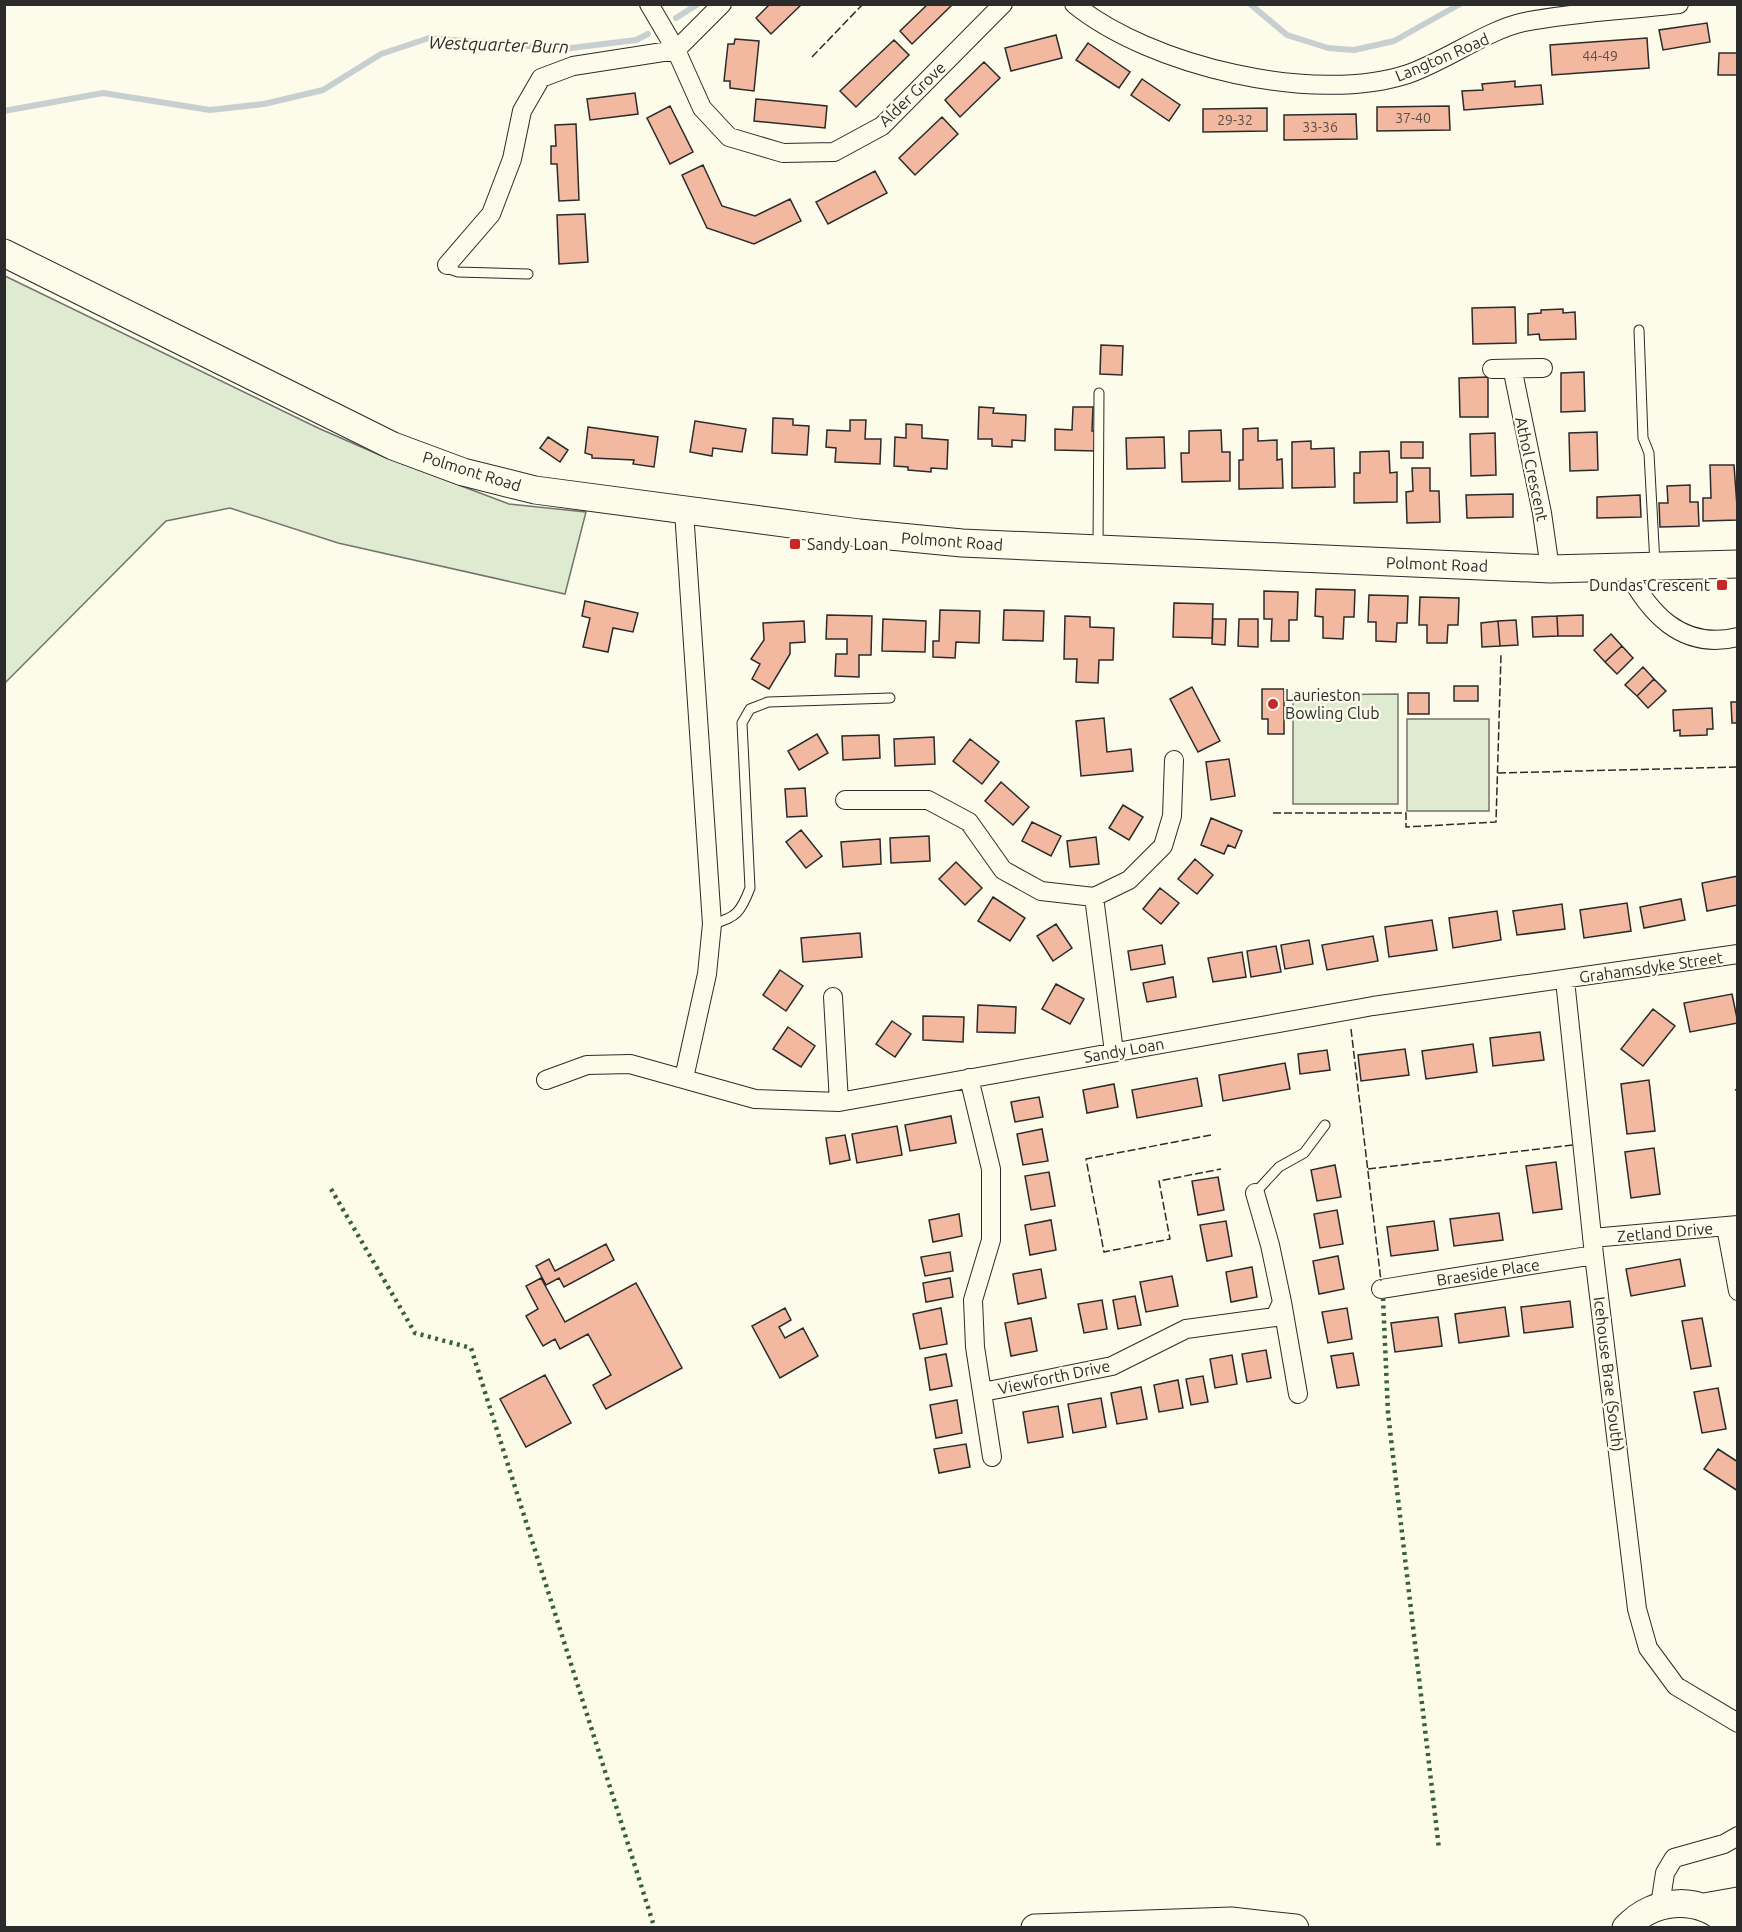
<svg xmlns="http://www.w3.org/2000/svg" width="1742" height="1932" viewBox="0 0 1742 1932" font-family="Ubuntu,sans-serif">
<style>
.green{fill:#deebd1;stroke:#74746e;stroke-width:1.5}
.lines{fill:none;stroke-linecap:round;stroke-linejoin:round}
.stream{stroke:#c7d0d0;stroke-width:6}
.building{fill:#f2b8a0;stroke:#2b2b2b;stroke-width:1.5}
.service-casing{stroke:#2b2b2b;stroke-width:11}
.minor-casing{stroke:#2b2b2b;stroke-width:20}
.primary-casing{stroke:#2b2b2b;stroke-width:29}
.service{stroke:#fdfbea;stroke-width:9}
.minor{stroke:#fdfbea;stroke-width:18}
.primary{stroke:#fdfbea;stroke-width:27}
.hedge{stroke:#34623c;stroke-width:4.5;stroke-dasharray:3 4.5;stroke-linecap:butt}
.fence{stroke:#2b2b2b;stroke-width:1.5;stroke-dasharray:8 3;stroke-linecap:butt}
.poi-dot{fill:#c62828;stroke:#fdfbea;stroke-width:2}
.labels{text-anchor:middle;dominant-baseline:central;stroke-width:4.5;stroke-linejoin:round;paint-order:stroke}
.number-label{font-size:14px;fill:#5d4e48}
.street-label{font-size:16px;fill:#2b2b2b;stroke:#fdfbea}
.poi-label{font-size:16px;fill:#2b2b2b;stroke:#fdfbea;text-anchor:start}
.water-label{font-size:18px;font-style:italic;fill:#2b2b2b;stroke:#fdfbea}
</style>
<rect width="100%" height="100%" fill="#fdfbea"/>
<!-- green -->
<path class="green" d="M 5,276 L 318,428 L 382,456 L 509,504 L 586,512 L 565,594 L 338,543 L 230,508 L 166,521 L 5,683 Z
M 1398,694 L 1398,804 L 1293,804 L 1293,695 Z
M 1407,719 L 1489,719 L 1489,811 L 1407,811 Z"/>
<g class="lines">
<!-- stream -->
<path class="stream" d="M 1250,4 L 1287,35 L 1328,48 L 1354,50 L 1394,41 L 1460,4
M 676,18 L 698,4
M 4,111 L 103,93 L 210,110 L 264,104 L 323,90 L 381,54 L 429,38 L 563,49 L 636,40 L 648,34"/>
</g>
<!-- building -->
<path class="building" d="M 770,4 L 802,4 L 771,34 L 756,18 Z
M 928,4 L 953,4 L 912,44 L 900,31 Z
M 1707,23 L 1710,42 L 1663,50 L 1659,30 Z
M 1056,35 L 1062,58 L 1011,71 L 1005,48 Z
M 1647,38 L 1649,68 L 1552,75 L 1550,45 Z
M 735,39 L 759,41 L 754,91 L 730,88 L 730,81 L 724,81 L 728,44 L 734,44 Z
M 894,40 L 909,55 L 856,107 L 840,91 Z
M 1088,43 L 1130,72 L 1119,88 L 1076,60 Z
M 1719,53 L 1738,53 L 1738,75 L 1718,75 Z
M 984,62 L 1000,78 L 960,117 L 945,100 Z
M 1142,79 L 1180,105 L 1169,121 L 1131,95 Z
M 1515,81 L 1515,87 L 1541,85 L 1543,104 L 1464,110 L 1462,91 L 1483,90 L 1482,84 Z
M 635,93 L 638,114 L 590,120 L 587,99 Z
M 756,99 L 827,106 L 825,128 L 754,121 Z
M 670,106 L 693,152 L 670,164 L 647,118 Z
M 1449,106 L 1450,130 L 1377,131 L 1377,107 Z
M 1267,108 L 1267,131 L 1203,132 L 1203,109 Z
M 1356,114 L 1357,139 L 1284,140 L 1284,115 Z
M 942,117 L 958,134 L 915,175 L 899,158 Z
M 576,124 L 579,200 L 559,201 L 557,164 L 551,164 L 551,146 L 556,146 L 555,125 Z
M 703,165 L 722,206 L 755,216 L 790,199 L 801,221 L 754,244 L 707,228 L 682,175 Z
M 875,171 L 887,193 L 828,224 L 816,202 Z
M 585,214 L 588,262 L 559,264 L 557,215 Z
M 1515,307 L 1516,343 L 1473,344 L 1472,308 Z
M 1563,309 L 1563,313 L 1575,312 L 1576,339 L 1540,340 L 1539,334 L 1528,335 L 1528,314 L 1541,313 L 1541,310 Z
M 1101,345 L 1123,346 L 1122,375 L 1100,374 Z
M 1584,372 L 1585,411 L 1561,412 L 1561,373 Z
M 1488,377 L 1488,417 L 1460,417 L 1459,378 Z
M 979,407 L 994,408 L 993,413 L 1026,415 L 1025,441 L 1012,440 L 1012,447 L 992,446 L 992,439 L 978,439 Z
M 1073,407 L 1093,407 L 1092,431 L 1098,431 L 1097,451 L 1055,450 L 1055,429 L 1072,430 Z
M 773,418 L 793,419 L 793,425 L 809,426 L 807,455 L 772,453 Z
M 850,420 L 866,420 L 865,439 L 881,439 L 880,464 L 835,462 L 836,448 L 826,447 L 827,430 L 850,431 Z
M 695,421 L 746,429 L 742,452 L 713,448 L 712,456 L 690,452 Z
M 906,424 L 922,425 L 922,438 L 948,440 L 947,469 L 931,468 L 931,472 L 908,470 L 908,467 L 894,466 L 895,437 L 906,438 Z
M 588,427 L 658,437 L 654,467 L 633,464 L 634,460 L 592,458 L 592,455 L 585,453 Z
M 1258,428 L 1258,441 L 1277,440 L 1277,460 L 1282,459 L 1283,488 L 1239,489 L 1239,460 L 1243,460 L 1243,429 Z
M 1221,430 L 1222,452 L 1230,452 L 1230,481 L 1182,482 L 1181,453 L 1189,453 L 1189,431 Z
M 1597,432 L 1598,470 L 1570,471 L 1569,433 Z
M 1495,433 L 1496,475 L 1471,476 L 1470,434 Z
M 548,437 L 568,450 L 560,462 L 540,448 Z
M 1164,437 L 1165,468 L 1127,469 L 1126,438 Z
M 1311,441 L 1311,449 L 1334,448 L 1335,487 L 1292,488 L 1292,442 Z
M 1401,442 L 1423,442 L 1423,458 L 1401,458 Z
M 1389,451 L 1390,473 L 1397,472 L 1397,502 L 1354,503 L 1354,473 L 1360,473 L 1360,452 Z
M 1710,465 L 1734,465 L 1738,520 L 1703,521 L 1703,498 L 1711,498 Z
M 1412,468 L 1430,468 L 1430,491 L 1439,491 L 1440,522 L 1407,523 L 1406,492 L 1413,491 Z
M 1690,485 L 1690,502 L 1698,502 L 1699,526 L 1660,527 L 1659,503 L 1668,503 L 1667,486 Z
M 1513,494 L 1513,517 L 1467,518 L 1466,495 Z
M 1640,495 L 1641,517 L 1597,518 L 1597,497 Z
M 1316,589 L 1355,590 L 1354,617 L 1344,617 L 1343,639 L 1323,638 L 1323,617 L 1315,616 Z
M 1264,591 L 1298,592 L 1297,620 L 1289,620 L 1289,641 L 1271,641 L 1272,619 L 1264,619 Z
M 1369,595 L 1408,596 L 1407,623 L 1397,623 L 1396,642 L 1376,641 L 1376,622 L 1368,622 Z
M 1420,597 L 1459,598 L 1458,625 L 1448,625 L 1447,643 L 1427,643 L 1427,625 L 1419,625 Z
M 585,601 L 638,613 L 633,632 L 613,628 L 608,652 L 583,647 L 590,618 L 582,616 Z
M 1174,603 L 1213,604 L 1212,638 L 1173,637 Z
M 940,610 L 980,611 L 979,643 L 956,642 L 955,658 L 933,657 L 933,641 L 939,641 Z
M 1004,610 L 1044,611 L 1043,641 L 1003,640 Z
M 827,615 L 872,616 L 871,655 L 859,655 L 859,677 L 835,676 L 836,654 L 847,654 L 847,639 L 826,639 Z
M 1583,615 L 1583,636 L 1558,636 L 1557,616 Z
M 1065,616 L 1090,617 L 1090,627 L 1114,628 L 1113,660 L 1099,660 L 1098,683 L 1076,682 L 1077,659 L 1064,659 Z
M 1557,616 L 1558,636 L 1533,637 L 1532,617 Z
M 883,619 L 926,621 L 925,652 L 882,651 Z
M 1213,619 L 1226,619 L 1225,645 L 1212,644 Z
M 1239,619 L 1258,619 L 1258,647 L 1238,646 Z
M 1516,620 L 1518,645 L 1500,646 L 1498,621 Z
M 804,621 L 805,642 L 790,643 L 790,654 L 769,689 L 752,679 L 760,664 L 751,659 L 764,640 L 763,623 Z
M 1498,621 L 1500,646 L 1482,647 L 1481,623 Z
M 1611,634 L 1622,646 L 1605,662 L 1594,650 Z
M 1622,646 L 1633,658 L 1617,674 L 1605,662 Z
M 1643,667 L 1654,679 L 1637,696 L 1625,685 Z
M 1654,679 L 1666,691 L 1648,708 L 1637,696 Z
M 1454,686 L 1478,686 L 1478,701 L 1454,701 Z
M 1192,687 L 1220,741 L 1198,752 L 1170,699 Z
M 1262,689 L 1284,689 L 1284,734 L 1268,734 L 1268,719 L 1262,719 Z
M 1408,693 L 1429,693 L 1429,714 L 1408,714 Z
M 1731,702 L 1738,702 L 1738,723 L 1732,723 Z
M 1712,708 L 1713,729 L 1707,729 L 1707,735 L 1680,736 L 1680,730 L 1674,731 L 1673,710 Z
M 1104,718 L 1107,752 L 1131,749 L 1133,771 L 1081,776 L 1076,721 Z
M 817,734 L 828,753 L 799,770 L 788,751 Z
M 879,735 L 880,758 L 843,760 L 842,736 Z
M 934,737 L 935,764 L 895,766 L 894,739 Z
M 970,739 L 999,762 L 982,784 L 953,761 Z
M 1229,759 L 1235,796 L 1211,800 L 1206,762 Z
M 1001,782 L 1029,807 L 1013,825 L 985,801 Z
M 805,788 L 807,816 L 787,817 L 785,789 Z
M 1123,805 L 1143,817 L 1129,840 L 1109,828 Z
M 1211,818 L 1242,831 L 1235,848 L 1228,845 L 1224,854 L 1201,845 Z
M 1032,822 L 1061,836 L 1051,856 L 1022,841 Z
M 801,830 L 822,856 L 806,868 L 786,842 Z
M 929,836 L 930,861 L 891,863 L 890,838 Z
M 1096,837 L 1099,864 L 1070,867 L 1067,841 Z
M 880,839 L 881,864 L 843,867 L 841,842 Z
M 1195,859 L 1213,875 L 1197,894 L 1178,879 Z
M 956,862 L 982,888 L 965,905 L 939,879 Z
M 1738,876 L 1738,905 L 1707,911 L 1702,883 Z
M 1160,888 L 1179,903 L 1161,924 L 1143,909 Z
M 993,897 L 1025,918 L 1010,941 L 978,921 Z
M 1681,899 L 1685,920 L 1644,928 L 1640,907 Z
M 1627,903 L 1631,931 L 1584,938 L 1580,910 Z
M 1562,904 L 1565,929 L 1517,935 L 1513,911 Z
M 1497,911 L 1501,940 L 1453,948 L 1449,918 Z
M 1432,920 L 1437,950 L 1389,957 L 1385,927 Z
M 1056,924 L 1072,948 L 1053,961 L 1037,936 Z
M 860,933 L 862,957 L 803,962 L 801,938 Z
M 1373,936 L 1378,961 L 1327,970 L 1322,945 Z
M 1309,940 L 1313,964 L 1285,969 L 1281,945 Z
M 1162,945 L 1165,964 L 1131,970 L 1128,951 Z
M 1276,946 L 1281,972 L 1251,977 L 1247,951 Z
M 1242,952 L 1246,977 L 1213,982 L 1208,958 Z
M 780,970 L 803,986 L 786,1011 L 763,995 Z
M 1173,977 L 1176,997 L 1147,1002 L 1143,983 Z
M 1056,984 L 1084,999 L 1070,1024 L 1042,1009 Z
M 1732,994 L 1738,1023 L 1690,1032 L 1684,1003 Z
M 978,1005 L 1016,1007 L 1015,1033 L 977,1032 Z
M 1653,1009 L 1675,1026 L 1643,1066 L 1621,1049 Z
M 923,1016 L 964,1017 L 963,1042 L 923,1040 Z
M 892,1021 L 911,1034 L 895,1057 L 876,1044 Z
M 788,1027 L 815,1046 L 801,1067 L 773,1049 Z
M 1540,1032 L 1544,1060 L 1493,1066 L 1490,1038 Z
M 1473,1044 L 1477,1072 L 1426,1079 L 1422,1051 Z
M 1405,1049 L 1409,1075 L 1361,1081 L 1358,1055 Z
M 1327,1050 L 1330,1070 L 1300,1074 L 1298,1054 Z
M 1285,1063 L 1290,1089 L 1223,1101 L 1219,1075 Z
M 1197,1078 L 1202,1106 L 1137,1118 L 1132,1090 Z
M 1649,1080 L 1655,1131 L 1627,1134 L 1621,1084 Z
M 1114,1084 L 1118,1107 L 1087,1113 L 1083,1090 Z
M 1039,1097 L 1043,1117 L 1015,1122 L 1011,1102 Z
M 951,1116 L 956,1143 L 910,1151 L 905,1125 Z
M 897,1126 L 902,1155 L 857,1163 L 852,1134 Z
M 1042,1129 L 1048,1161 L 1023,1165 L 1017,1134 Z
M 845,1135 L 850,1160 L 830,1164 L 826,1138 Z
M 1654,1148 L 1660,1194 L 1631,1198 L 1625,1152 Z
M 1556,1162 L 1562,1209 L 1533,1213 L 1526,1166 Z
M 1335,1165 L 1341,1197 L 1317,1201 L 1311,1170 Z
M 1049,1172 L 1055,1206 L 1031,1210 L 1025,1176 Z
M 1218,1177 L 1224,1210 L 1198,1215 L 1192,1181 Z
M 1337,1210 L 1343,1244 L 1320,1248 L 1314,1214 Z
M 1499,1213 L 1503,1240 L 1454,1246 L 1450,1219 Z
M 959,1214 L 962,1236 L 933,1242 L 929,1220 Z
M 1051,1220 L 1056,1250 L 1030,1255 L 1025,1225 Z
M 1226,1221 L 1232,1256 L 1207,1261 L 1200,1225 Z
M 1434,1221 L 1438,1250 L 1391,1256 L 1387,1227 Z
M 606,1244 L 614,1260 L 564,1287 L 559,1278 L 546,1285 L 536,1266 L 549,1259 L 555,1271 Z
M 950,1252 L 953,1271 L 925,1276 L 921,1257 Z
M 1338,1256 L 1344,1289 L 1319,1294 L 1313,1261 Z
M 1680,1259 L 1685,1286 L 1631,1296 L 1626,1269 Z
M 1252,1267 L 1257,1297 L 1231,1302 L 1226,1272 Z
M 1041,1269 L 1046,1298 L 1018,1304 L 1013,1274 Z
M 1172,1276 L 1178,1306 L 1146,1312 L 1140,1282 Z
M 541,1278 L 565,1322 L 636,1283 L 682,1368 L 606,1409 L 593,1385 L 611,1375 L 588,1334 L 560,1349 L 555,1339 L 543,1346 L 526,1316 L 538,1309 L 526,1286 Z
M 950,1278 L 953,1297 L 926,1302 L 923,1283 Z
M 1135,1296 L 1141,1325 L 1118,1329 L 1113,1300 Z
M 1102,1300 L 1107,1329 L 1084,1333 L 1078,1304 Z
M 1570,1301 L 1573,1327 L 1524,1333 L 1521,1307 Z
M 1505,1307 L 1509,1336 L 1459,1343 L 1455,1314 Z
M 785,1308 L 791,1320 L 779,1327 L 785,1338 L 803,1328 L 818,1356 L 780,1378 L 752,1326 Z
M 941,1308 L 947,1344 L 920,1349 L 913,1314 Z
M 1347,1308 L 1352,1339 L 1328,1343 L 1322,1312 Z
M 1438,1317 L 1442,1346 L 1395,1352 L 1391,1323 Z
M 1031,1318 L 1037,1351 L 1011,1356 L 1005,1323 Z
M 1702,1318 L 1711,1366 L 1691,1369 L 1682,1321 Z
M 1266,1350 L 1271,1378 L 1247,1382 L 1242,1354 Z
M 1353,1353 L 1359,1385 L 1337,1388 L 1331,1356 Z
M 946,1354 L 952,1386 L 930,1390 L 925,1358 Z
M 1232,1355 L 1237,1384 L 1215,1388 L 1210,1359 Z
M 545,1375 L 571,1423 L 526,1447 L 500,1399 Z
M 1203,1376 L 1208,1402 L 1191,1405 L 1186,1379 Z
M 1178,1380 L 1183,1408 L 1159,1412 L 1154,1385 Z
M 1141,1387 L 1147,1419 L 1117,1424 L 1111,1393 Z
M 1718,1388 L 1726,1429 L 1702,1433 L 1694,1392 Z
M 1101,1398 L 1106,1427 L 1073,1433 L 1068,1404 Z
M 957,1400 L 962,1433 L 936,1438 L 930,1405 Z
M 1058,1406 L 1063,1437 L 1028,1443 L 1023,1412 Z
M 966,1444 L 970,1467 L 939,1473 L 934,1449 Z
M 1718,1449 L 1738,1462 L 1738,1491 L 1704,1469 Z"/>
<g class="lines">
<defs>
<path id="service" d="M 447,265 L 449,269 L 458,272 L 528,274
M 1639,330 L 1643,438 L 1649,453 L 1655,564
M 1098,547 L 1099,393
M 712,924 C 736,918 741,912 750,888 L 742,723 L 750,709 L 768,702 L 890,698
M 1255,1193 L 1279,1167 L 1304,1153 L 1325,1125"/>
<path id="minor" d="M 649,4 L 676,50 L 702,108 L 729,137 L 783,153 L 834,152 L 882,126 L 1003,4
M 1074,4 C 1150,66 1315,105 1408,74 C 1446,61 1487,30 1524,22 C 1574,12 1628,10 1679,4
M 447,265 L 491,214 L 512,159 L 522,111 L 541,78 L 573,66 L 676,50 L 722,4
M 1492,369 L 1543,368
M 1515,369 L 1514,377 L 1542,513 L 1550,569
M 1625,567 C 1648,612 1681,651 1738,637
M 845,800 L 928,800 L 969,822 L 1003,870 L 1041,891 L 1094,897 L 1129,880 L 1163,846 L 1172,816 L 1174,760
M 1094,897 L 1114,1052
M 1565,980 L 1594,1255 L 1637,1609 L 1648,1648 L 1676,1686 L 1738,1723
M 833,997 L 839,1102
M 684,1078 L 707,974 L 712,924 L 684,511
M 969,1078 L 991,1169 L 991,1240 L 973,1300 L 975,1347 L 992,1457
M 546,1080 L 587,1065 L 630,1064 L 755,1099 L 839,1102 L 1373,1006 L 1738,954
M 1726,1227 L 1738,1291
M 1592,1238 L 1738,1225
M 1381,1289 L 1594,1255
M 1282,1302 L 1298,1394
M 983,1392 L 1112,1366 L 1186,1329 L 1275,1317 L 1282,1302 L 1270,1245 L 1255,1193
M 1660,1905 L 1665,1873 L 1674,1858 L 1724,1844 L 1738,1836"/>
<path id="primary" d="M 4,253 L 393,446 L 463,472 L 535,490 L 859,533 L 962,543 L 1550,569 L 1738,564
M 1704,1907 L 1738,1901
M 1035,1928 L 1231,1921 L 1295,1928
M 1626,1928 C 1656,1896 1703,1895 1733,1928"/>
</defs>
<!-- service casing -->
<use href="#service" class="service-casing"/>
<!-- minor casing -->
<use href="#minor" class="minor-casing"/>
<!-- primary casing -->
<use href="#primary" class="primary-casing"/>
<!-- service -->
<use href="#service" class="service"/>
<!-- minor -->
<use href="#minor" class="minor"/>
<!-- primary -->
<use href="#primary" class="primary"/>
<!-- hedge -->
<path class="hedge" d="M 331,1189 L 415,1333 L 471,1348 L 653,1923
M 1383,1298 L 1388,1413 L 1439,1849"/>
<!-- fence -->
<path class="fence" d="M 812,57 L 863,4
M 1498,773 L 1738,767
M 1273,813 L 1406,813 L 1406,827 L 1496,822 L 1501,655
M 1351,1029 L 1381,1281
M 1735,1090 L 1738,1089
M 1211,1135 L 1086,1159 L 1104,1252 L 1170,1239 L 1159,1181 L 1221,1169
M 1368,1169 L 1573,1145"/>
</g>
<!-- markers -->
<g class="poi-dot">
<rect x="789" y="538" width="12" height="12" rx="3"/>
<rect x="1716" y="579" width="12" height="12" rx="3"/>
<circle cx="1273" cy="704" r="6"/>
</g>
<g class="labels">
<!-- number labels -->
<g class="number-label">
<text x="1600" y="56">44-49</text>
<text x="1413" y="118">37-40</text>
<text x="1235" y="120">29-32</text>
<text x="1320" y="127">33-36</text>
</g>
<!-- street labels -->
<g class="street-label">
<text transform="translate(1442 57) rotate(-23)">Langton Road</text>
<text transform="translate(912 94) rotate(-44)">Alder Grove</text>
<text transform="translate(1532 469) rotate(78)">Athol Crescent</text>
<text transform="translate(472 471) rotate(17)">Polmont Road</text>
<text transform="translate(952 541) rotate(4)">Polmont Road</text>
<text transform="translate(1437 564) rotate(2)">Polmont Road</text>
<text transform="translate(1651 967) rotate(-8)">Grahamsdyke Street</text>
<text transform="translate(1124 1050) rotate(-10)">Sandy Loan</text>
<text transform="translate(1665 1232) rotate(-5)">Zetland Drive</text>
<text transform="translate(1488 1272) rotate(-9)">Braeside Place</text>
<text transform="translate(1609 1374) rotate(83)">Icehouse Brae (South)</text>
<text transform="translate(1054 1377) rotate(-12)">Viewforth Drive</text>
</g>
<!-- poi labels -->
<g class="poi-label">
<text x="807" y="544">Sandy Loan</text>
<text x="1710" y="585" text-anchor="end">Dundas Crescent</text>
<text x="1285" y="695">Laurieston<tspan x="1285" dy="18">Bowling Club</tspan></text>
</g>
<!-- water labels -->
<g class="water-label">
<text transform="translate(499 44) rotate(2)">Westquarter Burn</text>
</g>
</g>
<!-- border -->
<rect width="1742" height="1932" fill="none" stroke="#2b2b2b" stroke-width="12"/>
</svg>
